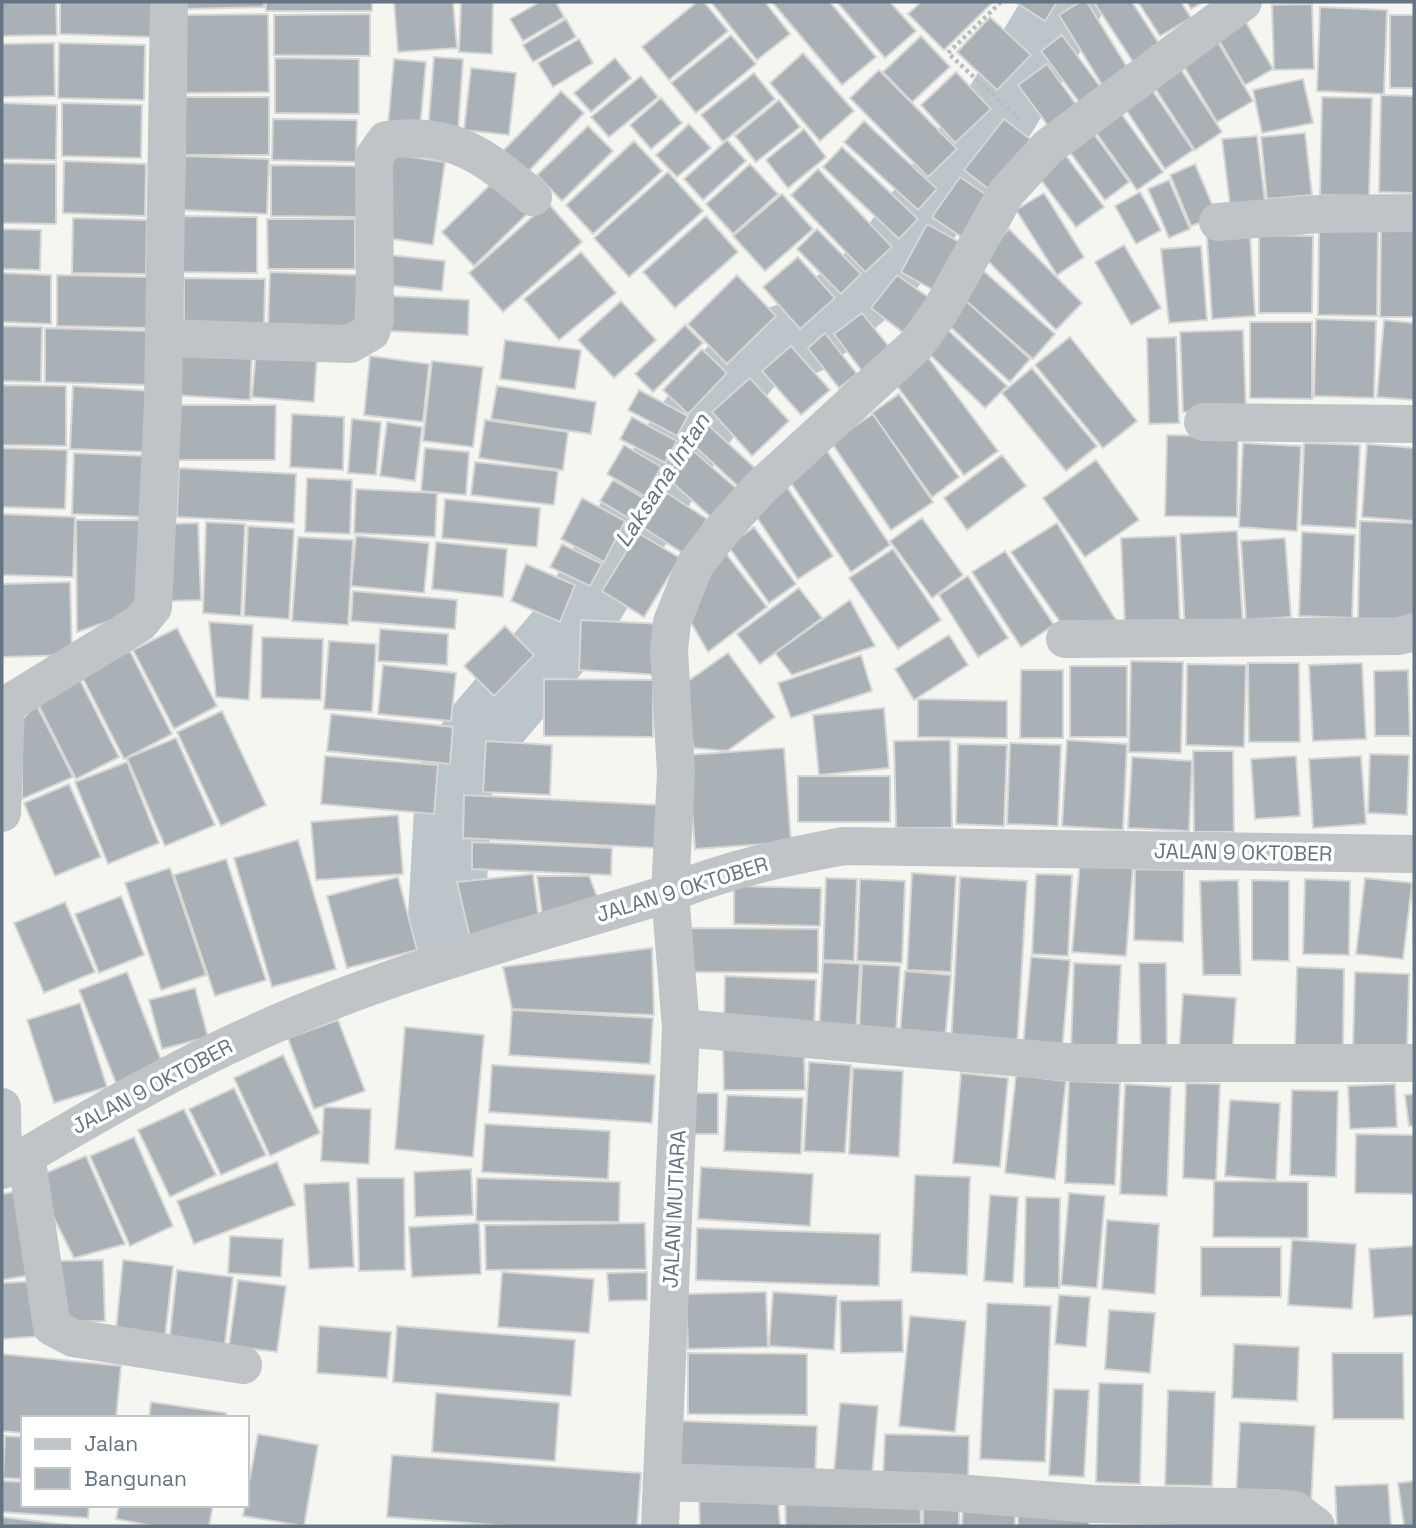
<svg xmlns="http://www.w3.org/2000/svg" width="1416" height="1528" viewBox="0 0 1416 1528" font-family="'Space Grotesk',sans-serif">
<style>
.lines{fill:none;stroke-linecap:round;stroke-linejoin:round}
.river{stroke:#bcc5ca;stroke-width:77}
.building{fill:#a9b1b6;stroke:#d6d6d4;stroke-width:2}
.path{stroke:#babcbe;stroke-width:4.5;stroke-dasharray:3.5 3.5;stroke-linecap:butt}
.minor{stroke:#c0c4c7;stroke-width:38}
.labels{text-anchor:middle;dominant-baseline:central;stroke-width:7;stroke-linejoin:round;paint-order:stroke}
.street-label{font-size:21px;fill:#657482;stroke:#fff}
.water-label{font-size:23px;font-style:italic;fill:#61767f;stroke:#fff}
</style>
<rect width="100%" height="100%" fill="#f5f5f2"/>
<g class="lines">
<!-- river -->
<path class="river" d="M 446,926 L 454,784 L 481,732 L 572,625 L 688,433 L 751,354 L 805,336 L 879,275 L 1000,111 L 1065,2"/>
</g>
<!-- building -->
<path class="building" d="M 2,2 L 56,2 L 57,35 L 2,36 Z
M 60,2 L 152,2 L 151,37 L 60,34 Z
M 185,2 L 264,2 L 264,7 L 186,9 Z
M 266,2 L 372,2 L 372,11 L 266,11 Z
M 394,2 L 453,2 L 457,48 L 398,52 Z
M 461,2 L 493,2 L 492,54 L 459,52 Z
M 540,2 L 556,2 L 564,17 L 523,41 L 510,19 Z
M 697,2 L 704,2 L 728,31 L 669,80 L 642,47 Z
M 711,2 L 765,2 L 790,34 L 757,60 Z
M 772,2 L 830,2 L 876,57 L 842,85 Z
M 837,2 L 890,2 L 916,31 L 885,58 Z
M 921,2 L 993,2 L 944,50 L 908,14 Z
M 1015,2 L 1057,2 L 1045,21 Z
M 1080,2 L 1087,2 L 1130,72 L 1104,88 L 1059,15 Z
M 1094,2 L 1132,2 L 1162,48 L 1135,65 Z
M 1138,2 L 1181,2 L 1191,18 L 1160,36 Z
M 1187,2 L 1203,2 L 1191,9 Z
M 1312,4 L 1314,69 L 1274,70 L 1272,5 Z
M 1320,7 L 1387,10 L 1384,94 L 1317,91 Z
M 268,14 L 269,92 L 186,93 L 186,15 Z
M 370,14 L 370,56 L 274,55 L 274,15 Z
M 1241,14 L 1273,69 L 1245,85 L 1213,30 Z
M 1390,15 L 1414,15 L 1414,88 L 1390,88 Z
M 990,17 L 1031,55 L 997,90 L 957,52 Z
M 566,19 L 576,37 L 533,62 L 523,45 Z
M 1213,34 L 1253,101 L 1217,122 L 1177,55 Z
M 731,35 L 756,64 L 696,113 L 671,83 Z
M 1062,35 L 1104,92 L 1083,107 L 1041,51 Z
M 921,36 L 950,67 L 912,102 L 883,72 Z
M 579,39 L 593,63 L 553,87 L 538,63 Z
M 54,43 L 55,96 L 2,97 L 2,44 Z
M 59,43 L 145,45 L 144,100 L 58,98 Z
M 803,53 L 854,111 L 820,141 L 770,83 Z
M 434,57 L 463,59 L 458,132 L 428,130 Z
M 275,58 L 359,59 L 359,114 L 275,113 Z
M 615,58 L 631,78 L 591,112 L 574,93 Z
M 394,59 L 426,62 L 420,128 L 388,125 Z
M 1047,64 L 1083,114 L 1055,135 L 1018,85 Z
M 1178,65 L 1222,132 L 1195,150 L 1151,82 Z
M 471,68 L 516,73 L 509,135 L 464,130 Z
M 879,70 L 957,149 L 928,177 L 850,98 Z
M 956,72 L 991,109 L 955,143 L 921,105 Z
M 754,73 L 775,99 L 723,142 L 701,115 Z
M 641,76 L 658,97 L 609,137 L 591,117 Z
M 1303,79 L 1313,123 L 1262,133 L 1253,90 Z
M 1148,84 L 1193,150 L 1165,169 L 1121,102 Z
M 561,91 L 584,113 L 525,175 L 501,153 Z
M 1381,95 L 1414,96 L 1414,193 L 1379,192 Z
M 185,97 L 269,97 L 269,155 L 185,155 Z
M 1322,97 L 1372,98 L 1369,196 L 1320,195 Z
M 661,98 L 682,123 L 651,149 L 630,125 Z
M 779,100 L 800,127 L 756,162 L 735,136 Z
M 2,103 L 57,105 L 56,160 L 2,159 Z
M 62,103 L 142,105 L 141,158 L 62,156 Z
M 1118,109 L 1163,172 L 1137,190 L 1092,127 Z
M 273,119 L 357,120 L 356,162 L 272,160 Z
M 1004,119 L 1034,142 L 994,193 L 964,170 Z
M 864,121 L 937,189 L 918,210 L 844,142 Z
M 689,124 L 711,148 L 677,177 L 656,155 Z
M 588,126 L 613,151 L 562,201 L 537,175 Z
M 1088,126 L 1129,182 L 1105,200 L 1064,144 Z
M 804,129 L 826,157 L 788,188 L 766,160 Z
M 1305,133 L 1312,195 L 1267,199 L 1261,137 Z
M 1257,136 L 1265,201 L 1230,205 L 1222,139 Z
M 727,140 L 746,161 L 703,200 L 684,179 Z
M 634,141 L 662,171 L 593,234 L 566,205 Z
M 842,147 L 918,219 L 899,239 L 823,167 Z
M 1061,149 L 1104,207 L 1076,227 L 1033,169 Z
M 392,154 L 445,162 L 433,245 L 380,237 Z
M 185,156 L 269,159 L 267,214 L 183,210 Z
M 64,161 L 146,164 L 145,216 L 63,213 Z
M 2,163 L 56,164 L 56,224 L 2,223 Z
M 750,164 L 778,194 L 733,234 L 706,204 Z
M 1195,164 L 1217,216 L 1191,226 L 1170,175 Z
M 271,165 L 361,166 L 360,217 L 271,216 Z
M 818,169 L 892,247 L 865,272 L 791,195 Z
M 668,172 L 703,211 L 629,277 L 594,238 Z
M 960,177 L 991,198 L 963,238 L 932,217 Z
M 496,179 L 529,212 L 474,266 L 442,232 Z
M 1169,180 L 1190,229 L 1169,238 L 1148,189 Z
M 1140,192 L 1161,230 L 1136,244 L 1115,206 Z
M 1044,193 L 1084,257 L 1057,275 L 1016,210 Z
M 782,194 L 813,229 L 765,271 L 733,236 Z
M 548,203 L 582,242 L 503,312 L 469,273 Z
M 181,216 L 257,217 L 257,273 L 181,272 Z
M 706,216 L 738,252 L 675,308 L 643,272 Z
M 73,218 L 147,220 L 146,274 L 72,273 Z
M 267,219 L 355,219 L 355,269 L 268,269 Z
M 927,224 L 963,244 L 937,292 L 901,272 Z
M 2,229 L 41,230 L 40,270 L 2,269 Z
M 817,229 L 861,274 L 841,294 L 797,249 Z
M 1009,229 L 1082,303 L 1056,330 L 983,256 Z
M 1319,229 L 1378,231 L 1377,316 L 1318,315 Z
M 1381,230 L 1414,231 L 1414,317 L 1380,317 Z
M 1250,235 L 1255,316 L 1212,319 L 1207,237 Z
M 1259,235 L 1313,236 L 1312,313 L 1259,313 Z
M 1124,245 L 1161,308 L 1131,325 L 1095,262 Z
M 1201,246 L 1207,320 L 1169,323 L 1161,249 Z
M 581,252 L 616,293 L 559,340 L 524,299 Z
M 389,255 L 445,261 L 442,291 L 385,285 Z
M 798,257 L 835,298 L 800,329 L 763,287 Z
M 979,267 L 1055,334 L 1033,359 L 957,293 Z
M 270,272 L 357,275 L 356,331 L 268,327 Z
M 2,273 L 51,275 L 51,324 L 2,322 Z
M 57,275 L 150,277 L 148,328 L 57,326 Z
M 737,275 L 776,316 L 727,364 L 688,324 Z
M 897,275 L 935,302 L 909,337 L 871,308 Z
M 184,278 L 265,279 L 264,330 L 184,329 Z
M 391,296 L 469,300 L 468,335 L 389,331 Z
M 621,301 L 656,340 L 614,378 L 578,340 Z
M 966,301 L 1030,359 L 1010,382 L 946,323 Z
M 862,313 L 894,353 L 865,375 L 834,334 Z
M 1316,319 L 1376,321 L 1374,398 L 1314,396 Z
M 1384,320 L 1414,323 L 1414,400 L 1377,397 Z
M 1250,322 L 1312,322 L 1312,399 L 1250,398 Z
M 685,325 L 703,343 L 653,392 L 635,374 Z
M 2,326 L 42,327 L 41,382 L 2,381 Z
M 45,328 L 149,331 L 148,385 L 45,382 Z
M 946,328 L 1007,386 L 985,408 L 925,350 Z
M 1243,330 L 1246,410 L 1183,412 L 1180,332 Z
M 825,333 L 857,374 L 839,388 L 808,348 Z
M 1070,337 L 1137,421 L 1103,448 L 1035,365 Z
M 1176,337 L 1179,423 L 1149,424 L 1147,338 Z
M 505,340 L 581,350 L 575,389 L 500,379 Z
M 176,344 L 252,349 L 250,400 L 173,395 Z
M 791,346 L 830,390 L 801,415 L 762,371 Z
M 702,349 L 727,373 L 688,414 L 663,390 Z
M 256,351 L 317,355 L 314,402 L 252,397 Z
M 370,356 L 429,364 L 423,422 L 364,415 Z
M 927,356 L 998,451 L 964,475 L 894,382 Z
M 432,361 L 483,367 L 473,447 L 423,441 Z
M 1032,368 L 1097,446 L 1066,471 L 1002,393 Z
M 750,378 L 789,421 L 752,456 L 712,412 Z
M 2,385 L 66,386 L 66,446 L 2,445 Z
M 73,386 L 151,391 L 148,452 L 70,449 Z
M 497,386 L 596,402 L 591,434 L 491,419 Z
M 639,390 L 688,416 L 677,436 L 628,410 Z
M 899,394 L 959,477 L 932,497 L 872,413 Z
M 177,405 L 276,405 L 275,460 L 176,460 Z
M 292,414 L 344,417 L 343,470 L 290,467 Z
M 873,414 L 933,502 L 891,530 L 831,442 Z
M 632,417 L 677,441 L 665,463 L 620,439 Z
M 352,419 L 381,422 L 376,475 L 348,473 Z
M 485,420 L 568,432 L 563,470 L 479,458 Z
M 387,422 L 422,427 L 415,481 L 380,476 Z
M 706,423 L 756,469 L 739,487 L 689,441 Z
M 1167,435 L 1238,437 L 1237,517 L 1165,516 Z
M 1243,443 L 1301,446 L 1297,531 L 1239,527 Z
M 1304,443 L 1360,445 L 1356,528 L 1301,525 Z
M 1367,444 L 1414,448 L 1414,521 L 1362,517 Z
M 624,445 L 661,467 L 645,496 L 607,474 Z
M 2,448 L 67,450 L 65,509 L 2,507 Z
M 425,448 L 469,452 L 466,495 L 421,491 Z
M 690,448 L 737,489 L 712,518 L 665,476 Z
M 827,451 L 890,545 L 851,572 L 787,477 Z
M 74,453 L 147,456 L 145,517 L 72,514 Z
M 1002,455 L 1026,486 L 967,530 L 944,498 Z
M 1096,460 L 1139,520 L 1085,557 L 1043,498 Z
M 475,462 L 558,471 L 554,505 L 471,495 Z
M 179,468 L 296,474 L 294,523 L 177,517 Z
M 307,478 L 352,480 L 350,534 L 305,532 Z
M 613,480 L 643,498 L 630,519 L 600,501 Z
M 787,487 L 833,556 L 798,579 L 752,510 Z
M 356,489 L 437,493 L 435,537 L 354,533 Z
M 667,493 L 707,519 L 684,554 L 644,528 Z
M 582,498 L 625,521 L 604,562 L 561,539 Z
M 445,499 L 540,508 L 537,547 L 442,538 Z
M 2,514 L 75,517 L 73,577 L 2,575 Z
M 922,518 L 963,575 L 932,598 L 890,541 Z
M 76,520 L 144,520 L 139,611 L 77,632 Z
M 1360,521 L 1414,523 L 1414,623 L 1358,621 Z
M 206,522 L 245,524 L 241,616 L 203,613 Z
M 198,523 L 201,600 L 169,601 L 166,524 Z
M 1057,523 L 1119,625 L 1070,636 L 1011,552 Z
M 248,526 L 294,529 L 289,619 L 244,616 Z
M 754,527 L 796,584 L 769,603 L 728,546 Z
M 1237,531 L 1243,627 L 1185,631 L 1180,534 Z
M 1302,532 L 1355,535 L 1352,618 L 1299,616 Z
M 638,533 L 680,558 L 644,617 L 602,591 Z
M 356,536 L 429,543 L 424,593 L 351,586 Z
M 1176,536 L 1180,625 L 1125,627 L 1121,538 Z
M 298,537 L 353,540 L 348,625 L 292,621 Z
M 1285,538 L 1291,617 L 1246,620 L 1241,541 Z
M 436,542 L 507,549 L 503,597 L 432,589 Z
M 562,544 L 602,564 L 590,586 L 550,567 Z
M 893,549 L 941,620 L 898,649 L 849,578 Z
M 724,551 L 767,607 L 708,652 L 682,607 Z
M 1005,551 L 1054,625 L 1021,647 L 972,572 Z
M 526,564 L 575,585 L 560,622 L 511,601 Z
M 968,576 L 1008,638 L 978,657 L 939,595 Z
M 70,582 L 72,655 L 2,657 L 2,584 Z
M 799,588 L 822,618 L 760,664 L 737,634 Z
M 353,591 L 457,600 L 455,629 L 351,621 Z
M 850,600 L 875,646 L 792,675 L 775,653 Z
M 581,620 L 662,624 L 660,675 L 579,670 Z
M 209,622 L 253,625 L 249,700 L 216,697 Z
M 505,626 L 534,655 L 494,696 L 464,666 Z
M 177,628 L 217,706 L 174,729 L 133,650 Z
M 380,629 L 448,634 L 447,665 L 378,661 Z
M 949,635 L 968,665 L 914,700 L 895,669 Z
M 262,637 L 323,639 L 321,700 L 261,698 Z
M 329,641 L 376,644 L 372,712 L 324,709 Z
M 130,651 L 172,734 L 124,759 L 81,675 Z
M 728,653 L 775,717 L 727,751 L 694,748 L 677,689 Z
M 861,655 L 872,691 L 791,718 L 778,683 Z
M 1131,661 L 1183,662 L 1181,753 L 1129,752 Z
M 1248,663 L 1299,663 L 1300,742 L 1249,742 Z
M 1362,663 L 1366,739 L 1313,741 L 1309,665 Z
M 1187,664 L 1246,665 L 1244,747 L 1186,745 Z
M 383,665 L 456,673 L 451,721 L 378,714 Z
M 1070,666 L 1127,666 L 1127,737 L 1070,737 Z
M 1021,670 L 1063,670 L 1063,738 L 1020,738 Z
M 1408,670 L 1410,736 L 1375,736 L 1374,671 Z
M 79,678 L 119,757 L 76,779 L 36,700 Z
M 544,679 L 653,680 L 653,737 L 544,736 Z
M 918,699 L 1007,701 L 1007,738 L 918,737 Z
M 36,704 L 73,777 L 22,799 L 22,720 Z
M 884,708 L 889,768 L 819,775 L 813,715 Z
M 222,711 L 266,805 L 221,826 L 177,732 Z
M 331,714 L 453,727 L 450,764 L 327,751 Z
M 176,738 L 215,825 L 165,846 L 127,758 Z
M 950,740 L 952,828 L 896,828 L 894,741 Z
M 1067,740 L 1127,744 L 1123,830 L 1062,826 Z
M 486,741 L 552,745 L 550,795 L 483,792 Z
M 1010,743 L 1061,745 L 1058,826 L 1007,824 Z
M 958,744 L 1007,745 L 1004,826 L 956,824 Z
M 784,748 L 791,842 L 695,849 L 688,755 Z
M 1193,751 L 1233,751 L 1234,832 L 1194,832 Z
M 1370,754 L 1409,755 L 1407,815 L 1368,813 Z
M 325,756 L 438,765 L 434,814 L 321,804 Z
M 1296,756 L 1300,816 L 1255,819 L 1251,759 Z
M 1361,756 L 1366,824 L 1313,828 L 1309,759 Z
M 1132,757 L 1192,761 L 1189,831 L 1128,828 Z
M 127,762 L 159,843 L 108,864 L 75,782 Z
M 798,776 L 890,776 L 890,822 L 798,822 Z
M 69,784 L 101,857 L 55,876 L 24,803 Z
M 464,795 L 659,805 L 656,848 L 463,838 Z
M 398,815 L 403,874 L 316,880 L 311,822 Z
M 298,840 L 336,969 L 272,987 L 234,858 Z
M 472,842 L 612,848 L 611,875 L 472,869 Z
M 226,859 L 266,980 L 215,996 L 174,875 Z
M 1080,861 L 1133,865 L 1126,956 L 1072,952 Z
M 170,868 L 206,975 L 161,990 L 125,883 Z
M 1135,869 L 1184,870 L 1183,942 L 1134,940 Z
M 912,873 L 956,876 L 951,972 L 907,970 Z
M 533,874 L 539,920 L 470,938 L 457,882 Z
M 1036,874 L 1072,875 L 1068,956 L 1032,954 Z
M 537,876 L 589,876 L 600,904 L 543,921 Z
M 398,877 L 417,950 L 347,968 L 327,896 Z
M 960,877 L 1027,881 L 1017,1048 L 951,1045 Z
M 826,878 L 857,879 L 854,961 L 823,960 Z
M 1365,878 L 1412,883 L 1403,959 L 1356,954 Z
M 860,879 L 905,881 L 902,963 L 857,961 Z
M 1305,879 L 1350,881 L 1349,955 L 1303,954 Z
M 1238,880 L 1241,975 L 1203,975 L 1200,881 Z
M 1252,880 L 1289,881 L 1289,961 L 1252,960 Z
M 1412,883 L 1414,883 L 1414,951 Z
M 734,886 L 821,888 L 820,926 L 734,924 Z
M 121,896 L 144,955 L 99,973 L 75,914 Z
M 65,902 L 95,972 L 44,993 L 14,923 Z
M 686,928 L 818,929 L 818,973 L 686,972 Z
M 652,948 L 654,1015 L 512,1009 L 503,967 Z
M 1031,957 L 1070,960 L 1062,1050 L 1023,1046 Z
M 823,962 L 860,964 L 856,1033 L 819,1031 Z
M 1074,963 L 1121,965 L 1117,1052 L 1071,1050 Z
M 1139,963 L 1166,963 L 1167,1055 L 1141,1055 Z
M 862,964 L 900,966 L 896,1034 L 859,1031 Z
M 1297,967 L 1344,969 L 1343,1050 L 1295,1049 Z
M 905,971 L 951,975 L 945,1039 L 900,1034 Z
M 127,972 L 163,1065 L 116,1083 L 79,990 Z
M 1355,972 L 1409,974 L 1407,1050 L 1353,1048 Z
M 725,976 L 816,980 L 814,1029 L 724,1025 Z
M 195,988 L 208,1037 L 162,1049 L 149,1000 Z
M 1183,994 L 1236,998 L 1232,1059 L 1179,1055 Z
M 80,1003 L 107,1087 L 54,1103 L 27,1020 Z
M 512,1010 L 653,1018 L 650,1064 L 509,1055 Z
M 338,1020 L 365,1091 L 314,1109 L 288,1038 Z
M 405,1027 L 484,1035 L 473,1157 L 395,1149 Z
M 804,1046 L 805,1090 L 724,1090 L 723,1047 Z
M 283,1055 L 320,1133 L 270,1156 L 234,1078 Z
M 809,1062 L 851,1065 L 845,1153 L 804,1151 Z
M 492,1065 L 655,1075 L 652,1123 L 489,1112 Z
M 853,1068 L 903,1071 L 899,1157 L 849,1154 Z
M 961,1073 L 1008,1078 L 1000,1167 L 953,1163 Z
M 1016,1075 L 1066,1081 L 1055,1179 L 1005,1173 Z
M 1069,1081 L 1120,1083 L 1115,1185 L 1065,1183 Z
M 1186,1083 L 1220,1084 L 1216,1180 L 1183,1178 Z
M 1125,1084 L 1171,1087 L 1167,1196 L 1120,1194 Z
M 1395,1084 L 1397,1127 L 1350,1129 L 1348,1086 Z
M 234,1088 L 266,1155 L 221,1175 L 189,1109 Z
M 1292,1090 L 1338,1091 L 1336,1177 L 1290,1175 Z
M 689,1093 L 718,1093 L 718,1134 L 690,1134 Z
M 1414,1094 L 1414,1126 L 1409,1126 L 1405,1095 Z
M 727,1095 L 803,1098 L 801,1154 L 724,1151 Z
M 1230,1100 L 1280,1103 L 1276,1180 L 1225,1176 Z
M 324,1107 L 371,1109 L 369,1164 L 321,1161 Z
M 184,1109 L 216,1175 L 170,1197 L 138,1130 Z
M 485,1124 L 610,1131 L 608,1179 L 482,1172 Z
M 1356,1134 L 1414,1135 L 1414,1194 L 1355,1193 Z
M 134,1137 L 173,1226 L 130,1246 L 90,1156 Z
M 86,1156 L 125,1244 L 74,1258 L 34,1178 Z
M 277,1162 L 295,1205 L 194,1244 L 177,1201 Z
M 701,1167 L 813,1174 L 810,1226 L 698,1219 Z
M 471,1169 L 473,1215 L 415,1217 L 414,1172 Z
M 915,1175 L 970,1177 L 967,1275 L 911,1272 Z
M 357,1178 L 404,1178 L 405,1270 L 359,1271 Z
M 477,1178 L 620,1182 L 619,1222 L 476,1221 Z
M 1214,1181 L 1308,1182 L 1308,1238 L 1213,1237 Z
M 349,1182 L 354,1267 L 309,1269 L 304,1184 Z
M 27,1190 L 42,1273 L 2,1280 L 2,1194 Z
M 1069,1193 L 1105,1196 L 1097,1288 L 1061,1285 Z
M 990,1195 L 1018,1197 L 1013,1283 L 984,1281 Z
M 1026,1197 L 1060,1198 L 1059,1288 L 1024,1287 Z
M 1107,1220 L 1159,1224 L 1155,1294 L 1102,1289 Z
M 479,1223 L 481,1274 L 412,1277 L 409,1227 Z
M 645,1223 L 646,1269 L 486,1270 L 485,1225 Z
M 697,1228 L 880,1234 L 879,1286 L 696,1280 Z
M 230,1236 L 283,1239 L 281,1277 L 228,1273 Z
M 1292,1240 L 1356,1244 L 1352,1309 L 1288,1305 Z
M 1414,1246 L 1414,1315 L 1374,1318 L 1369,1249 Z
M 1201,1247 L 1281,1247 L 1281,1297 L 1201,1296 Z
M 103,1260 L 105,1321 L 60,1322 L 58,1261 Z
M 123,1260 L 173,1266 L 164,1346 L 115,1340 Z
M 177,1270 L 233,1277 L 224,1351 L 169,1344 Z
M 502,1272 L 594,1279 L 589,1333 L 498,1327 Z
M 647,1272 L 647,1300 L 609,1301 L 607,1273 Z
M 238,1280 L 286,1286 L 277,1352 L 229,1346 Z
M 40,1281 L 43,1336 L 2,1339 L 2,1283 Z
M 766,1292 L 768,1347 L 688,1349 L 686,1294 Z
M 773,1292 L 837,1296 L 834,1350 L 769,1346 Z
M 1059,1295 L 1090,1297 L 1086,1347 L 1055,1344 Z
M 902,1300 L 903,1352 L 841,1353 L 840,1301 Z
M 987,1303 L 1051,1306 L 1045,1462 L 980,1459 Z
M 1109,1310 L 1155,1313 L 1150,1373 L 1105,1369 Z
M 910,1316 L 966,1321 L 955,1432 L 899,1426 Z
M 319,1326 L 391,1332 L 387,1378 L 317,1373 Z
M 397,1326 L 575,1340 L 571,1396 L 393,1382 Z
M 1234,1344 L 1299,1347 L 1297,1401 L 1232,1398 Z
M 688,1353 L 807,1354 L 807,1415 L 688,1414 Z
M 1332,1353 L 1403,1353 L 1404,1419 L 1333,1419 Z
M 2,1354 L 121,1366 L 116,1418 L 23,1418 L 23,1433 L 2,1431 Z
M 1099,1383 L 1143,1384 L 1140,1484 L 1096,1482 Z
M 1054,1389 L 1089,1390 L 1084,1477 L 1049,1475 Z
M 1168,1390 L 1215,1392 L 1212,1486 L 1165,1485 Z
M 436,1393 L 559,1403 L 555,1461 L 432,1452 Z
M 151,1402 L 226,1413 L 226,1418 L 149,1418 Z
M 840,1403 L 878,1406 L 872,1476 L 834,1473 Z
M 680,1421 L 817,1426 L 815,1479 L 679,1474 Z
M 1240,1422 L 1315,1426 L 1311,1504 L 1236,1499 Z
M 258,1434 L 318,1445 L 304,1526 L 243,1516 Z
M 885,1434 L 969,1436 L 968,1481 L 883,1479 Z
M 5,1436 L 23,1437 L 23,1479 L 3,1478 Z
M 392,1455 L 641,1473 L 637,1526 L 511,1526 L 387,1517 Z
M 2,1481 L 23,1482 L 23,1505 L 89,1505 L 88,1518 L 2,1512 Z
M 1414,1481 L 1414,1526 L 1404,1526 L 1398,1483 Z
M 1388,1484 L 1391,1526 L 1337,1526 L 1335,1486 Z
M 920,1497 L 921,1524 L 786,1526 L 785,1499 Z
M 778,1498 L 780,1526 L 700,1526 L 699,1501 Z
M 923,1500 L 959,1500 L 959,1526 L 923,1526 Z
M 963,1501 L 1015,1501 L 1015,1526 L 962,1526 Z
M 119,1505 L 213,1505 L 209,1526 L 154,1526 L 116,1519 Z
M 1018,1507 L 1089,1508 L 1089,1526 L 1018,1526 Z
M 2,1517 L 78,1526 L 2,1526 Z"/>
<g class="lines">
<!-- path -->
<path class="path" d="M 1001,2 L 948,53 L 1019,119"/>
<!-- minor -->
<path class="minor" d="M 1218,222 L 1320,214 L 1414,213
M 164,338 L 350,344 L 371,332 L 375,320 L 374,157 L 386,140 C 454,131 485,157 533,197
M 1203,422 L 1414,424
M 1065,639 L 1399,636 L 1414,632
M 6,705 L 140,623 L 153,607 L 163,404 L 169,2
M 2,707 L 6,705 L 2,813
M 681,1028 L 1079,1063 L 1414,1063
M 2,1107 L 3,1169
M 26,1155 L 52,1327 L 73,1338 L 243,1365
M 2,1170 C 84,1122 166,1073 253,1034 C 386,973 531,936 670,893 C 726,870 784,857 844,846 L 1414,854
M 663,1482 L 945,1492 L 1093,1504 L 1275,1508 L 1295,1510 L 1316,1526
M 660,1526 L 681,1028 L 670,893 L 676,773 L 669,650 L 672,622 L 695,565 L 724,528 L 760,488 L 916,345 L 941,310 L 1006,193 L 1048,147 L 1243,2"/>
</g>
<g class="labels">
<!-- street labels -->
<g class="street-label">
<text transform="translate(1243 852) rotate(1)">JALAN 9 OKTOBER</text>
<text transform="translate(682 889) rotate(-17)">JALAN 9 OKTOBER</text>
<text transform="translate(152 1086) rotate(-28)">JALAN 9 OKTOBER</text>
<text transform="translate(674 1209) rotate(-87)">JALAN MUTIARA</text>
</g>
<!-- water labels -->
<g class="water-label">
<text transform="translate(662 480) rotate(-57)">Laksana Intan</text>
</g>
</g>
<!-- border -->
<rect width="1416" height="1528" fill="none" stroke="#657482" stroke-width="7"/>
<!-- legend -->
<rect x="21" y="1416" width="228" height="91" fill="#ffffff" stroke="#c1c7cd" stroke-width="2"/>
<rect x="35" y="1439" width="35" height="10" fill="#c0c4c7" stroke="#c1c7cd" stroke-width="2"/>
<text x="84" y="1451" font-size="21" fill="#657482">Jalan</text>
<rect x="35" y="1468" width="35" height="21" fill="#a9b1b6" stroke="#c1c7cd" stroke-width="2"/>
<text x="84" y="1486" font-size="21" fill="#657482">Bangunan</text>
</svg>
